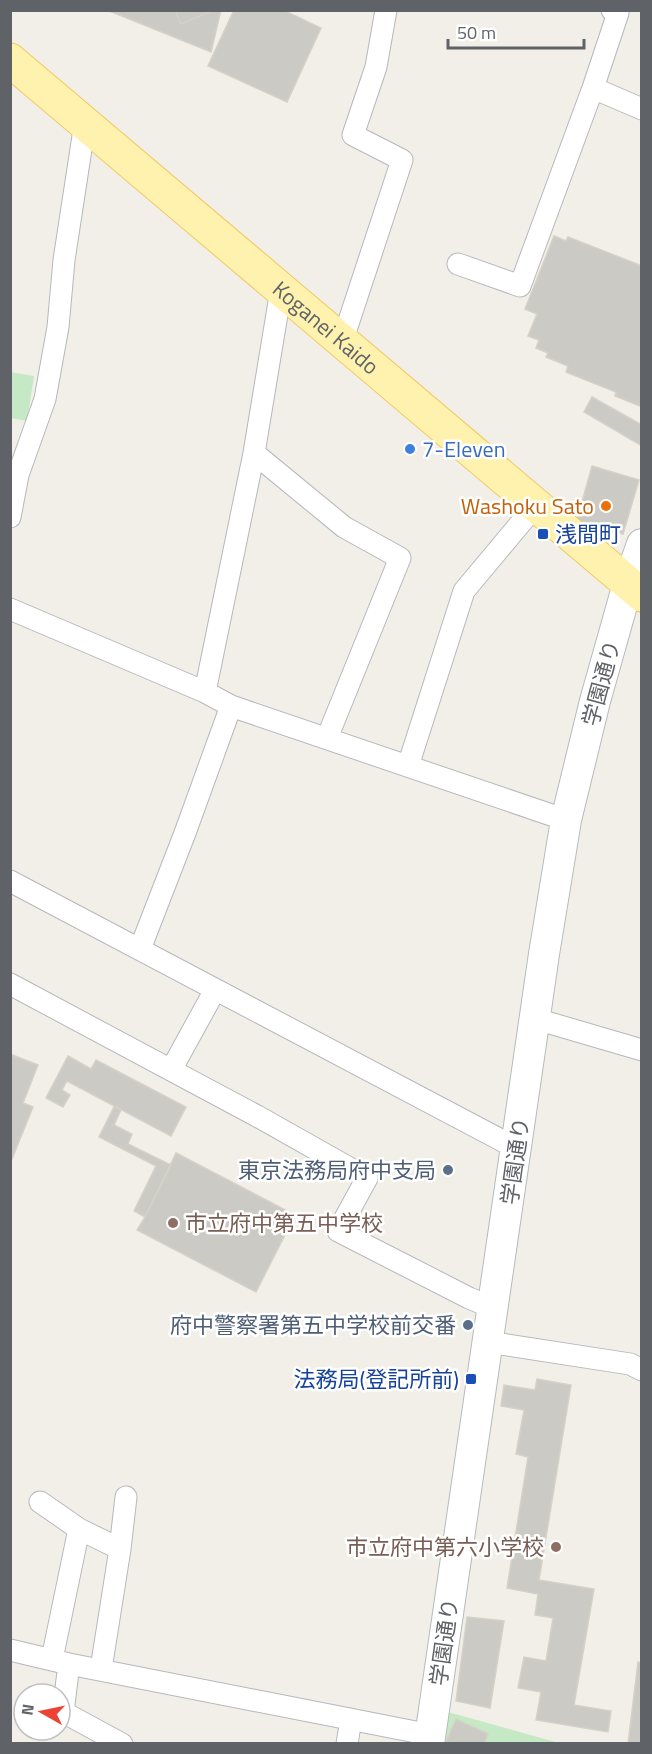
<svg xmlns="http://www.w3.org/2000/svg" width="652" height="1754" viewBox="0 0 652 1754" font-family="'Titillium Web','Noto Sans JP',sans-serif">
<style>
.green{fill:#c5e8c5}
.building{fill:#cccac5;stroke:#d6d1c6;stroke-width:1.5}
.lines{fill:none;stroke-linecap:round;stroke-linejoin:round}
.street-casing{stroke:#b5b8bc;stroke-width:23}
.secondary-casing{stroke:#b6babf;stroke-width:32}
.primary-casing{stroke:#f2c960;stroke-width:35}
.street{stroke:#fff;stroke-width:21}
.secondary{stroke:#fff;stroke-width:30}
.primary{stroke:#fff2af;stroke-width:33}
.shop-dot{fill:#3f7fe0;stroke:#fff;stroke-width:2}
.food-dot{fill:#e8710a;stroke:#fff;stroke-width:2}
.transit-dot{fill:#1a4fb4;stroke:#fff;stroke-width:2}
.service-dot{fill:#5c6f8a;stroke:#fff;stroke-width:2}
.education-dot{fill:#8d6e63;stroke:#fff;stroke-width:2}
.labels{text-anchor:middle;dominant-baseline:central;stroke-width:5;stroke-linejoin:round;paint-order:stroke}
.street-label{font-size:22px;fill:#5f6368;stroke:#fff}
.shop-label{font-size:22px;fill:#366cbe;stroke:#fff;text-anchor:start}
.food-label{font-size:22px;fill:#c56008;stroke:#fff;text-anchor:end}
.transit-label{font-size:22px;fill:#164399;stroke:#fff;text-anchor:start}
.service-label{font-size:22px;fill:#4e5e75;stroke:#fff;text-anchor:end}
.education-label{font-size:22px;fill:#785e54;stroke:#fff;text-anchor:start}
</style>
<rect width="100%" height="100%" fill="#f1efe8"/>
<!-- green -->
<path class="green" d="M 10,372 L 34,376 L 27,421 L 11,418 Z
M 444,1711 L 559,1743 L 439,1744 Z"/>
<!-- building -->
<path class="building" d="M 107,10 L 175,10 L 181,24 L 214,10 L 221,10 L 211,52 Z
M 175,10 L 214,10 L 181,24 Z
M 234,10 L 283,10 L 321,28 L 287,102 L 208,66 Z
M 554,236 L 566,241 L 568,237 L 642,266 L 642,407 L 615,396 L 616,392 L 566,372 L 568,366 L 546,357 L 548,353 L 536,348 L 539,340 L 528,336 L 537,314 L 525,309 Z
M 592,397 L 642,425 L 642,446 L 584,412 Z
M 592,466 L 639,480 L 623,534 L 577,520 Z
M 10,1054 L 38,1065 L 23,1103 L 33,1107 L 10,1164 Z
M 68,1056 L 91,1069 L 96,1060 L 186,1107 L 171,1136 L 67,1081 L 62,1090 L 70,1095 L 63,1107 L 46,1098 Z
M 114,1107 L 121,1110 L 114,1125 L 132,1134 L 128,1144 L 171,1165 L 145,1217 L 134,1211 L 156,1166 L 99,1137 Z
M 176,1153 L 295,1215 L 256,1292 L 137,1230 L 145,1217 Z
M 537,1379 L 571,1385 L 539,1580 L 594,1589 L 574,1705 L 611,1711 L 608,1732 L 536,1720 L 541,1692 L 518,1688 L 524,1657 L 546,1661 L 553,1618 L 535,1615 L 538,1594 L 507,1588 L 528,1457 L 516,1454 L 524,1410 L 501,1406 L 504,1385 L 535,1390 Z
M 467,1617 L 504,1621 L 490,1708 L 456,1701 Z
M 638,1662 L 642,1663 L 642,1744 L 628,1744 Z
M 456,1719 L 488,1734 L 484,1744 L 445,1744 Z"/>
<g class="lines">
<defs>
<path id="street" d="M 593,88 L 618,13 L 612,10
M 458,264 L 520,286 L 593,88 L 642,109
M 342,342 L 402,160 L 353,135 L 376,67 L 386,10
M 254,453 L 344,527 L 400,558 L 327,738
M 10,517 L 18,475 L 45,399 L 58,327 L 64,260 L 85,123
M 10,609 L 205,692 L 231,706 L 566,820
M 205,692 L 254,453 L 281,290
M 408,766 L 464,591 L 535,506
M 10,881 L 516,1148
M 140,949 L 185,833 L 231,706
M 10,984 L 257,1116 L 367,1178 L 338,1231 L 469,1298 L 493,1308
M 536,1019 L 642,1050
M 171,1070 L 215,990
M 488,1342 L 630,1364 L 642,1370
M 40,1502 L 79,1529 L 120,1549
M 10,1650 L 69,1664 L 431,1735
M 52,1659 L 79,1529
M 69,1664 L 63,1712 L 122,1744
M 101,1669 L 120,1549 L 126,1497
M 347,1744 L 351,1719"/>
<path id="secondary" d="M 429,1744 L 544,954 L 566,820 L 595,701 L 628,584 L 642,544"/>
<g id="primary">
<path id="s1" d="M 10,60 L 642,595"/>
</g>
</defs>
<!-- street casing -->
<use href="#street" class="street-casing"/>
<!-- secondary casing -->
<use href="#secondary" class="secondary-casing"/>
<!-- primary casing -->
<use href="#primary" class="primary-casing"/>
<!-- street -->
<use href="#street" class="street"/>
<!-- secondary -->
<use href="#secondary" class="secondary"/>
<!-- primary -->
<use href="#primary" class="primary"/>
</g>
<!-- markers -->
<circle class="shop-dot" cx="410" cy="449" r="6"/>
<circle class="food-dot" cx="606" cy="506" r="6"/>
<g class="transit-dot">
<rect x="537" y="528" width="12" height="12" rx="3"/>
<rect x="465" y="1373" width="12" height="12" rx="3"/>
</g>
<g class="service-dot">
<circle cx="448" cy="1170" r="6"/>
<circle cx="468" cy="1325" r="6"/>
</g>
<g class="education-dot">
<circle cx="173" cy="1223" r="6"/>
<circle cx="556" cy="1547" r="6"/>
</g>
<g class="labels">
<!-- street labels -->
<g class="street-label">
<text stroke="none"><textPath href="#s1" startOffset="414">Koganei Kaido</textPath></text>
<text transform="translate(601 683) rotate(-75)">学園通り</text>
<text transform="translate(515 1161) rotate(-82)">学園通り</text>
<text transform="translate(444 1642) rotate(-82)">学園通り</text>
</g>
<!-- shop labels -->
<g class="shop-label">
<text x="422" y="449">7-Eleven</text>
</g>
<!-- food labels -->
<g class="food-label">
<text x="594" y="506">Washoku Sato</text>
</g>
<!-- transit labels -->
<g class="transit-label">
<text x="555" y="534">浅間町</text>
<text x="459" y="1379" text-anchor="end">法務局(登記所前)</text>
</g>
<!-- service labels -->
<g class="service-label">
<text x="436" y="1170">東京法務局府中支局</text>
<text x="456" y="1325">府中警察署第五中学校前交番</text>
</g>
<!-- education labels -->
<g class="education-label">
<text x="185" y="1223">市立府中第五中学校</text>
<text x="544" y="1547" text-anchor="end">市立府中第六小学校</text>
</g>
</g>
<!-- border -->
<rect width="652" height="1754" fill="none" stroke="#5f6368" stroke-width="24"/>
<!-- north arrow -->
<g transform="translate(42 1712) rotate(279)"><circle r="28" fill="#ffffff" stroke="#bfc1c3" stroke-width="1.5"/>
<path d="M0-4.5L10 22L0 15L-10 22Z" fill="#ea4335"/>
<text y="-9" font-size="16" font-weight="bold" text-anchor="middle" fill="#5f6368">N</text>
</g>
<!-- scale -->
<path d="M448 39v9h136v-9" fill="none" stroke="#5f6368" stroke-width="3"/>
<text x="457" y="39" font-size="18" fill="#5f6368" stroke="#ffffff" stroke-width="4.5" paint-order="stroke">50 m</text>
</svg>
